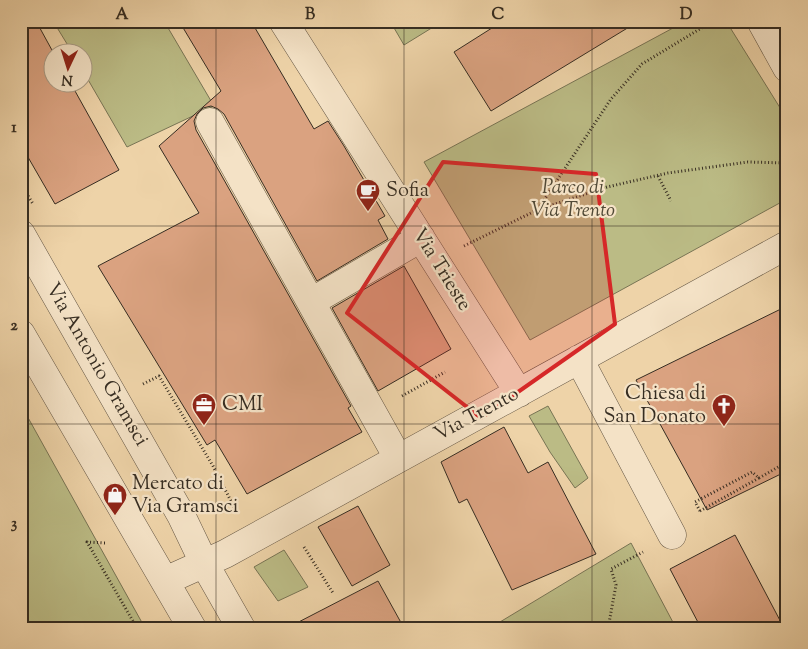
<svg xmlns="http://www.w3.org/2000/svg" width="808" height="649" viewBox="0 0 808 649" font-family="'Sorts Mill Goudy',serif">
<style>
.green{fill:#bbbb85;stroke:#787454}
.building{fill:#daa280;stroke:#362d22}
.lines{fill:none;stroke-linecap:round;stroke-linejoin:round}
.minor-casing{stroke:#645644;stroke-width:29}
.path{stroke:#362d22;stroke-width:3;stroke-dasharray:1 2.5;stroke-linecap:butt}
.minor{stroke:#f4e2c6;stroke-width:28}
.marked{fill:#d62828;fill-opacity:0.2;stroke:#d62828;stroke-width:4;stroke-linejoin:round}
.grid{fill:none;stroke:#362d22;stroke-width:1;stroke-opacity:0.55}
.labels{text-anchor:middle;dominant-baseline:central;stroke-width:4.5;stroke-linejoin:round;paint-order:stroke}
.park-label{font-size:20px;font-style:italic;fill:#514936;stroke:#f4e2c6}
.poi-label{font-size:20px;fill:#362d22;stroke:#f4e2c6;text-anchor:start}
.street-label{font-size:20px;fill:#362d22;stroke:#f4e2c6}
.neatline{fill:none;stroke:#362d22;stroke-width:2}
.grid-label{font-size:16px;text-anchor:middle;font-weight:bold;fill:#362d22}
</style>
<rect width="100%" height="100%" fill="#eed3a8"/>
<filter id="stains"><feTurbulence type="fractalNoise" baseFrequency=".004" numOctaves="4"/><feColorMatrix values="0 0 0 0 .2 0 0 0 0 .09 0 0 0 0 .02 0 0 0 .5 -.17"/></filter>
<radialGradient id="worn" r=".72"><stop offset=".6" stop-color="#630" stop-opacity="0"/><stop offset="1" stop-color="#630" stop-opacity=".3"/></radialGradient>
<!-- green -->
<path class="green" d="M 53,21 L 164,21 L 214,106 L 127,147 L 83,71 L 82,52 L 72,52 Z
M 390,21 L 443,21 L 404,45 Z
M 686,21 L 726,21 L 787,119 L 787,199 L 530,340 L 424,162 Z
M 21,405 L 145,628 L 21,628 Z
M 548,406 L 588,478 L 575,488 L 550,452 L 529,416 Z
M 631,543 L 676,628 L 490,628 Z
M 284,550 L 308,587 L 278,601 L 254,567 Z"/>
<!-- building -->
<path class="building" d="M 21,21 L 36,21 L 53,52 L 52,82 L 70,82 L 119,170 L 55,204 L 21,145 Z
M 179,21 L 251,21 L 314,129 L 328,121 L 344,146 L 385,216 L 378,220 L 388,239 L 317,281 L 224,114 L 218,109 L 211,106 L 203,108 L 197,114 L 194,121 L 196,130 L 351,406 L 348,408 L 362,432 L 247,494 L 215,440 L 207,445 L 98,266 L 199,213 L 159,146 L 221,91 Z
M 503,21 L 639,21 L 491,111 L 454,52 Z
M 404,266 L 451,349 L 378,391 L 332,308 Z
M 787,306 L 787,471 L 707,510 L 636,380 Z
M 504,427 L 528,473 L 548,462 L 596,554 L 512,590 L 467,499 L 459,503 L 441,462 Z
M 358,506 L 390,565 L 352,586 L 318,527 Z
M 735,535 L 784,628 L 701,628 L 670,569 Z
M 378,581 L 404,628 L 287,628 Z"/>
<g class="lines">
<defs>
<path id="minor" d="M 283,21 L 519,393
M 761,21 L 787,68
M 210,122 L 398,458
M 21,234 L 181,515 L 204,563 L 241,628
M 311,302 L 421,238
M 21,334 L 192,628
M 579,359 L 672,535
M 165,581 L 225,554 L 787,245"/>
</defs>
<!-- minor casing -->
<use href="#minor" class="minor-casing"/>
<!-- path -->
<path class="path" d="M 658,176 L 671,201
M 21,184 L 33,204
M 538,209 L 611,99 L 642,64 L 713,21
M 464,246 L 537,210 L 607,187 L 668,173 L 748,162 L 787,163
M 143,384 L 159,376 L 213,466 L 235,509
M 402,396 L 445,372
M 700,511 L 695,502 L 752,472 L 759,478 L 787,462
M 700,511 L 759,478
M 105,543 L 87,542 L 137,628
M 304,547 L 333,593
M 609,623 L 616,585 L 611,569 L 643,552
M 594,628 L 609,623 L 622,628"/>
<!-- minor -->
<use href="#minor" class="minor"/>
</g>
<!-- marked area -->
<path class="marked" d="M 443,162 L 596,174 L 615,324 L 481,418 L 347,313 Z"/>
<!-- grid -->
<path class="grid" d="M 216,21 L 216,628M 404,21 L 404,628M 592,21 L 592,628M 21,226 L 787,226M 21,424 L 787,424"/>
<!-- icons -->
<defs>
<symbol id="cafe-pin" viewBox="-11 -11 22 30"><path d="M0 17L-7.5 6A9.5 9.5 0 1 1 7.5 6Z" fill="#8f2418" stroke="#f4e2c6"/><path d="M-5.5-4.5H6V0H3Q3 3.5 0 3.5H-2.5Q-5.5 3.5-5.5 0ZM3-3.2v2h1.7v-2ZM-6 4.5H4V6H-6Z" fill="#fff"/></symbol>
<symbol id="office-pin" viewBox="-11 -11 22 30"><path d="M0 17L-7.5 6A9.5 9.5 0 1 1 7.5 6Z" fill="#8f2418" stroke="#f4e2c6"/><path d="M-6-3h4V-5.5h4V-3h4V5H-6ZM-1-4.5V-3h2v-1.5ZM-6 0V1H6V0Z" fill="#fff"/></symbol>
<symbol id="church-pin" viewBox="-11 -11 22 30"><path d="M0 17L-7.5 6A9.5 9.5 0 1 1 7.5 6Z" fill="#8f2418" stroke="#f4e2c6"/><path d="M-1.2-6h2.4v3.5h3.3v2.4h-3.3V6h-2.4V-.1h-3.3v-2.4h3.3Z" fill="#fff"/></symbol>
<symbol id="shop-pin" viewBox="-11 -11 22 30"><path d="M0 17L-7.5 6A9.5 9.5 0 1 1 7.5 6Z" fill="#8f2418" stroke="#f4e2c6"/><path d="M-5-2.5h2.3a2.7 3.5 0 0 1 5.4 0H5L5.5 6h-11ZM-1.5-2.5h3a1.5 2.3 0 0 0-3 0Z" fill="#fff"/></symbol>
</defs>
<g fill-rule="evenodd">
<use href="#cafe-pin" x="354" y="177" width="28" height="38"/>
<use href="#office-pin" x="190" y="391" width="28" height="38"/>
<use href="#church-pin" x="710" y="392" width="28" height="38"/>
<use href="#shop-pin" x="101" y="481" width="28" height="38"/>
</g>
<g class="labels">
<!-- park labels -->
<g class="park-label">
<text x="573" y="188">Parco di<tspan x="573" dy="23">Via Trento</tspan></text>
</g>
<!-- poi labels -->
<g class="poi-label">
<text x="386" y="191">Sofia</text>
<text x="706" y="394" text-anchor="end">Chiesa di<tspan x="706" dy="23">San Donato</tspan></text>
<text x="222" y="405">CMI</text>
<text x="132" y="484">Mercato di<tspan x="132" dy="23">Via Gramsci</tspan></text>
</g>
<!-- street labels -->
<g class="street-label">
<text transform="translate(441 270) rotate(58)">Via Trieste</text>
<text transform="translate(96 365) rotate(60)">Via Antonio Gramsci</text>
<text transform="translate(477 415) rotate(-28)">Via Trento</text>
</g>
</g>
<!-- margin -->
<rect width="808" height="649" fill="none" stroke="#eed3a8" stroke-width="55"/>
<!-- north arrow -->
<g transform="translate(68 68) rotate(184)"><circle r="24" fill="#f4e2c6" stroke="#a89a84"/>
<path d="M0-4L9 19L0 12L-9 19Z" fill="#8f2418"/>
<text y="-8" font-size="14" font-weight="bold" text-anchor="middle" fill="#362d22">N</text>
</g>
<rect x="28" y="28" width="752" height="594" class="neatline"/>
<g class="grid-label">
<text x="122" y="19">A</text>
<text x="310" y="19">B</text>
<text x="498" y="19">C</text>
<text x="686" y="19">D</text>
<text x="14" y="132">1</text>
<text x="14" y="330">2</text>
<text x="14" y="528">3</text>
</g>
<rect width="100%" height="100%" filter="url(#stains)"/>
<rect width="100%" height="100%" fill="url(#worn)"/>
</svg>
